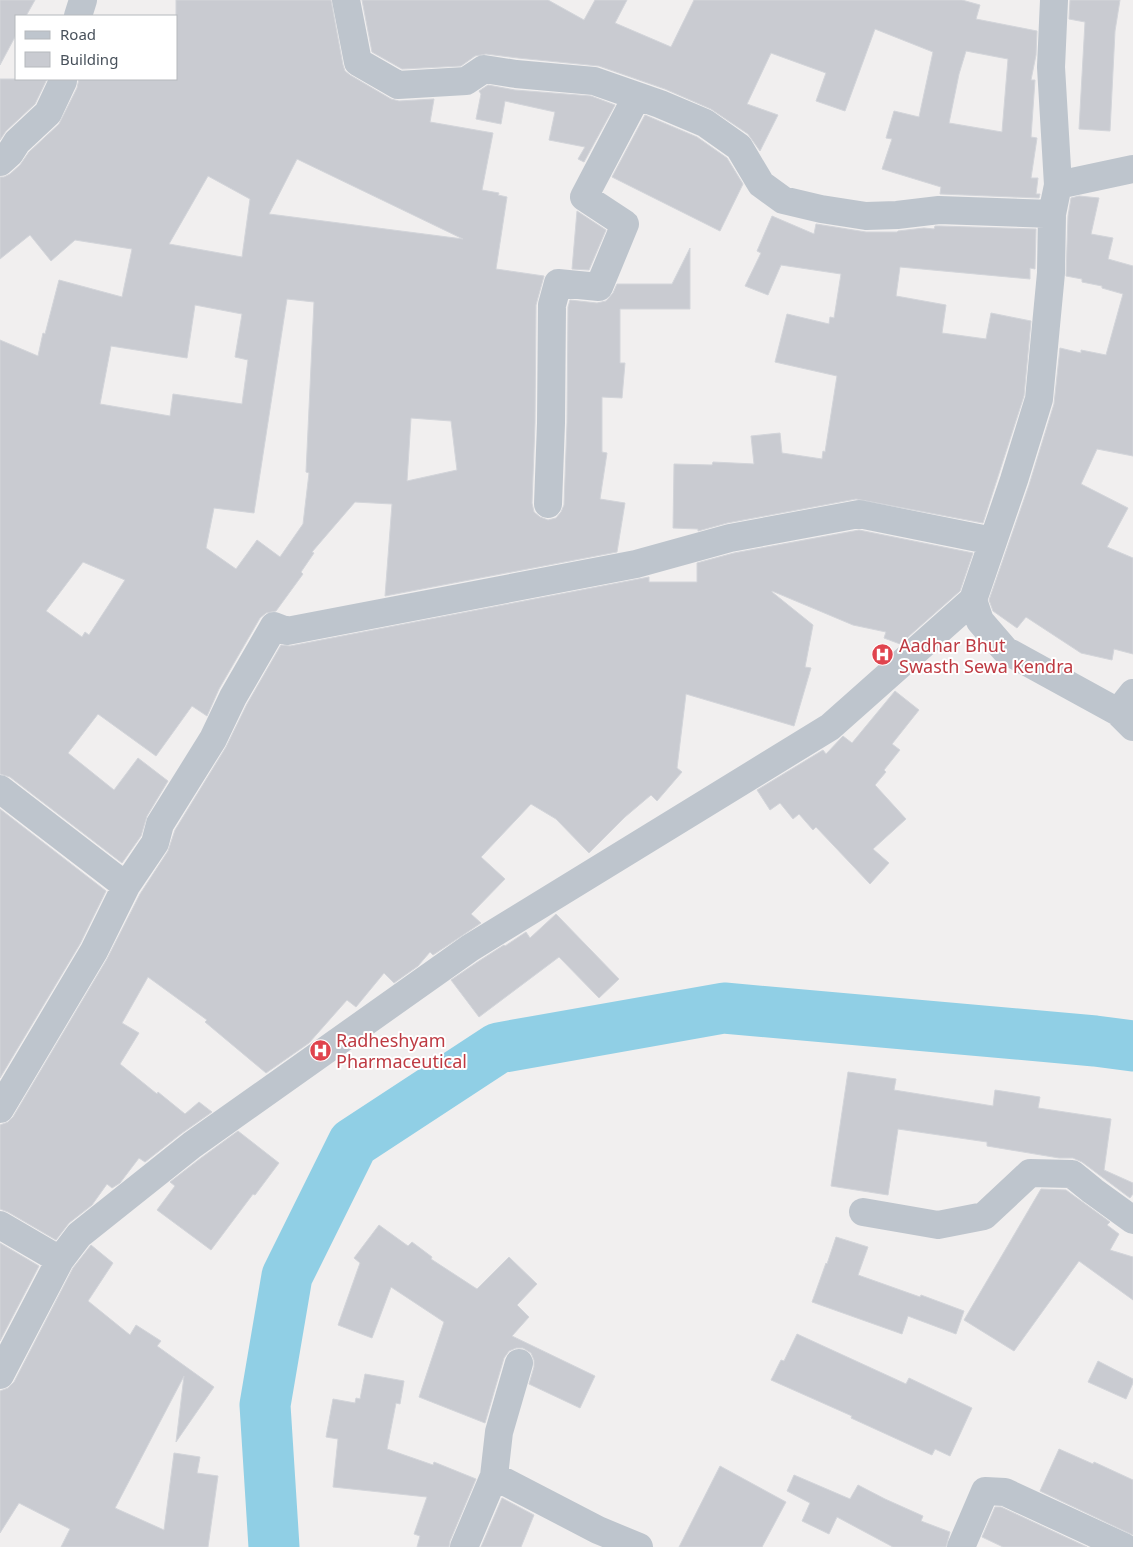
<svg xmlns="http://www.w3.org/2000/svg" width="1133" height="1547" viewBox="0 0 1133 1547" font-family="'Noto Sans',sans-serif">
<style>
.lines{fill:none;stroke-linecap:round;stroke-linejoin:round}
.river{stroke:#90cfe5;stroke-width:51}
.building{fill:#c9cbd1;stroke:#d3d5da;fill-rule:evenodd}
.minor{stroke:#bec5cd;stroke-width:28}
.labels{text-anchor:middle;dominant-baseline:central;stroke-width:4;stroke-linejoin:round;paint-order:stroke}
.health-label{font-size:18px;fill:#be3a42;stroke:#fff;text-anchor:start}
</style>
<rect width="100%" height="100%" fill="#f1efef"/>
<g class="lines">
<!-- river -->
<path class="river" d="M 274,1547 L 265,1405 L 287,1276 L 353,1143 L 498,1048 L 724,1008 L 1095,1041 L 1133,1046"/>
</g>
<!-- building -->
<path class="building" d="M 0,0 L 35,0 L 26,16 L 16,16 L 16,35 L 0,65 Z
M 176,0 L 331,0 L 343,65 L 345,71 L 350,75 L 391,99 L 399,101 L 434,99 L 430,122 L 493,133 L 482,190 L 499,193 L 498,195 L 507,197 L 496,269 L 544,276 L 536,305 L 535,423 L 532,503 L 534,512 L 540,517 L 548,520 L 556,518 L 561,512 L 564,505 L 567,423 L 568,307 L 570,300 L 597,303 L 606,301 L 613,293 L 617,284 L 672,284 L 690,248 L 690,309 L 620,309 L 620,363 L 625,363 L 622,398 L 602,397 L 602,452 L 607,453 L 600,499 L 625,503 L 617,552 L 385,596 L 392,504 L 355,502 L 312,552 L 314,553 L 301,572 L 303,574 L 276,611 L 266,613 L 260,618 L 219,689 L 207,716 L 192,706 L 156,756 L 98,714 L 68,753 L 114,790 L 138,758 L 168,781 L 147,816 L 141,836 L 122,863 L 10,777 L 0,774 L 0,340 L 38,356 L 43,333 L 45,334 L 59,280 L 122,297 L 132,249 L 75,240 L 51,261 L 30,235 L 0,259 L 0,177 L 4,177 L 10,174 L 20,165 L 29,152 L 59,124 L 77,88 L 79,79 L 176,79 ZM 297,159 L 463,239 L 269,214 ZM 208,176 L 250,199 L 242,257 L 169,244 ZM 287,299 L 314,302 L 306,472 L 309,473 L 303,524 L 280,557 L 257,540 L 236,569 L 206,548 L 214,508 L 254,513 ZM 195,305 L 242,314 L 235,357 L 248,360 L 242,404 L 173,394 L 170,416 L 100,404 L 111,346 L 187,358 ZM 411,418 L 451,421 L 457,470 L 407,481 ZM 83,562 L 125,580 L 89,635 L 85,632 L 82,637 L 46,611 Z
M 362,0 L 548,0 L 584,20 L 595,0 L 627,0 L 615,23 L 671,47 L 694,0 L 962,0 L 980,5 L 976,19 L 1037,31 L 1036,55 L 1031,80 L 1035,80 L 1031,137 L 1037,138 L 1031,178 L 1038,178 L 1036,194 L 1040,194 L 1039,198 L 940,194 L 941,187 L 882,169 L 892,139 L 886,138 L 894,111 L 919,117 L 933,52 L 875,29 L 845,111 L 816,101 L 826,73 L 771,53 L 747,104 L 778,115 L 760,151 L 748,134 L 711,109 L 665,89 L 599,66 L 518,58 L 486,54 L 475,56 L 461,66 L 402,69 L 372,52 ZM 966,51 L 1008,59 L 1002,132 L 949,123 L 959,74 Z
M 1070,0 L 1120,0 L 1115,31 L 1110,131 L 1079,129 L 1085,22 L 1069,19 Z
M 0,79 L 47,79 L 35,104 L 6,131 L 0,140 Z
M 488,85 L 515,90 L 591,96 L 615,105 L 584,162 L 578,159 L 585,147 L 549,140 L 555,112 L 505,101 L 501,124 L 476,119 L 481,94 L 479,91 Z
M 645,115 L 697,137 L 727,158 L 743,184 L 720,231 L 612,177 Z
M 1079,196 L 1099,198 L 1091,234 L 1113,238 L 1108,259 L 1133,266 L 1133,456 L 1097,449 L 1081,484 L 1128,508 L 1107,547 L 1133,558 L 1133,654 L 1114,649 L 1112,660 L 1081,653 L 1026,617 L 1017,628 L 993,611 L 989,600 L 1029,485 L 1054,404 L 1060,348 L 1081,353 L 1081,350 L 1106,355 L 1123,294 L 1102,288 L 1102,286 L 1082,282 L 1082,279 L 1066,276 L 1068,216 L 1071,198 Z
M 577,211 L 606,230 L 589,270 L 572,269 Z
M 772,216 L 814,234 L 816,224 L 866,232 L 897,232 L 898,231 L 924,228 L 934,229 L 935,226 L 940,226 L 1036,229 L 1035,269 L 1030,268 L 1030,279 L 900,267 L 896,296 L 946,305 L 942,333 L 986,339 L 991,313 L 1031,321 L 1024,396 L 983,523 L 856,499 L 727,523 L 698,531 L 698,529 L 673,528 L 674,464 L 712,465 L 713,462 L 754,464 L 751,436 L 780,433 L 782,453 L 822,459 L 823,451 L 825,452 L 837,376 L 775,362 L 787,314 L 829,324 L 830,317 L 834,318 L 841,274 L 781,265 L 768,295 L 745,286 L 761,253 L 757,251 Z
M 859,530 L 973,553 L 960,591 L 900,644 L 884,638 L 886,632 L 853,625 L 772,591 L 772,592 L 813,625 L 805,667 L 811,668 L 794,726 L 686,694 L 677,768 L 682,772 L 657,801 L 651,795 L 625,817 L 589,853 L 556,819 L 531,804 L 481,857 L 505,879 L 471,914 L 481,923 L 433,955 L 430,952 L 418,966 L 394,983 L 384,973 L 356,1007 L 347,1000 L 309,1043 L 266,1073 L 205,1022 L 207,1020 L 148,977 L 122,1023 L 139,1033 L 120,1064 L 157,1094 L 158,1092 L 185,1114 L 199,1102 L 212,1112 L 182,1133 L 145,1162 L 139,1158 L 120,1183 L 112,1188 L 107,1184 L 92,1205 L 69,1223 L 56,1240 L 8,1212 L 0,1209 L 0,1125 L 8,1122 L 13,1117 L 107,959 L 140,894 L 168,851 L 175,830 L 226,747 L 247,704 L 281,645 L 290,646 L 649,577 L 649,582 L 697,582 L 697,563 L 734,553 Z
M 895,691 L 919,710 L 892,744 L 900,750 L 884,770 L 886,772 L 875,785 L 906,819 L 873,849 L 889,863 L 870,884 L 816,827 L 813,830 L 799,814 L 793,819 L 780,803 L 770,810 L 757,790 L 823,750 L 826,754 L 843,736 L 852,743 Z
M 0,809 L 106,891 L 80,944 L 0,1078 Z
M 556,914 L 619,979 L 599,998 L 559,957 L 479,1017 L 451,980 L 479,961 L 504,945 L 505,946 L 526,932 L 530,938 Z
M 848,1072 L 896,1079 L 894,1090 L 993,1106 L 995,1090 L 1040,1097 L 1038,1108 L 1111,1119 L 1104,1170 L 1133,1183 L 1133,1194 L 1130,1198 L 1082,1162 L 1073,1158 L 1059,1158 L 987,1146 L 987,1142 L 898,1129 L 888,1195 L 831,1186 Z
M 238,1131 L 279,1163 L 255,1195 L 253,1194 L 211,1250 L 157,1210 L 175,1186 L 170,1182 L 201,1158 Z
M 1041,1189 L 1066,1190 L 1110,1222 L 1107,1225 L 1119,1234 L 1110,1250 L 1133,1257 L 1133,1300 L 1079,1261 L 1014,1351 L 964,1320 Z
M 379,1225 L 408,1246 L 412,1242 L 432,1257 L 431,1259 L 477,1289 L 509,1257 L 537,1284 L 517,1305 L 529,1317 L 512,1336 L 595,1376 L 580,1408 L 529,1384 L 534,1367 L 534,1360 L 531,1353 L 523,1348 L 516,1348 L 509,1351 L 504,1358 L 485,1423 L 419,1397 L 444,1322 L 391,1287 L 372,1338 L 338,1325 L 360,1263 L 354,1258 Z
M 836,1237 L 868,1247 L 858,1275 L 920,1297 L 921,1295 L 964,1311 L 956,1334 L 908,1316 L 902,1334 L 812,1302 L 826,1263 L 827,1264 Z
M 0,1243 L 39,1266 L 0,1341 Z
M 91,1245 L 113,1263 L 88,1301 L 130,1335 L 136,1325 L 161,1341 L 157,1346 L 214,1387 L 176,1442 L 184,1376 L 115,1508 L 164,1530 L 174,1453 L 200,1457 L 197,1473 L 218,1476 L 208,1547 L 61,1547 L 70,1529 L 19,1503 L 0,1533 L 0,1391 L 8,1388 L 14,1382 L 73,1268 Z
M 797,1334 L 906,1384 L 909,1378 L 972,1408 L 950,1456 L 935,1449 L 932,1455 L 851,1418 L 852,1416 L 771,1380 L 781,1360 L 784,1361 Z
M 1098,1361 L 1133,1379 L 1133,1383 L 1126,1399 L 1088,1382 Z
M 365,1374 L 404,1381 L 400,1404 L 396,1403 L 387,1449 L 433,1465 L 434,1462 L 476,1479 L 450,1541 L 449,1547 L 417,1547 L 420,1536 L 414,1534 L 427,1497 L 333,1487 L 338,1439 L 326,1437 L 333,1399 L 355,1403 L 356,1398 L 360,1399 Z
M 1059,1449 L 1093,1464 L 1094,1462 L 1133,1480 L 1133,1535 L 1040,1491 Z
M 720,1466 L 786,1502 L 762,1547 L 679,1547 Z
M 794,1475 L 850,1499 L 858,1485 L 885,1499 L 923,1516 L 921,1521 L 950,1532 L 946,1547 L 893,1547 L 837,1517 L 829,1534 L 802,1521 L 810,1503 L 787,1491 Z
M 502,1498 L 534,1515 L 521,1547 L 481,1547 Z
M 995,1507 L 1001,1507 L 1087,1547 L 1003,1547 L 982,1537 Z"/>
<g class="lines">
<!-- minor -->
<path class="minor" d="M 346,0 L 358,62 L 398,85 L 466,81 L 484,69 L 516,74 L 594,81 L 660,104 L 705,123 L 739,147 L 761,184 L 783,200 L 821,209 L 866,216 L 897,215 L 939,210 L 1052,214
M 1054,0 L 1051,67 L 1058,185 L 1052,214 L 1051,273 L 1039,399 L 1014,480 L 973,600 L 980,621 L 1005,650 L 1118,712 L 1133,727
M 78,16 L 83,0
M 0,162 L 10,153 L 17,142 L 48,113 L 63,81 L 63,79
M 1058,185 L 1133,169
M 548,504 L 551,423 L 552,305 L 558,283 L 599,287 L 625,224 L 584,197 L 637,96
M 1118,712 L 1133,693
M 0,789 L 126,886
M 0,1109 L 94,951 L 126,886 L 155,843 L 160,824 L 213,739 L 233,697 L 274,626 L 287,631 L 636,564 L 730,538 L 859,514 L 993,541
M 863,1212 L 938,1225 L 984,1216 L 1030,1173 L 1072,1174 L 1093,1191 L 1133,1220
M 0,1225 L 60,1260
M 0,1375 L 60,1260 L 79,1235 L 192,1145 L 470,948 L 830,727 L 973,600
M 494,1476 L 598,1530 L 639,1547
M 464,1547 L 494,1476 L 499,1432 L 519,1363
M 961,1547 L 985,1491 L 1005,1492 L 1124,1547"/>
</g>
<!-- icons -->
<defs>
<symbol id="hospital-disc" viewBox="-11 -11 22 22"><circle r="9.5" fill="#e0444e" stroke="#fff"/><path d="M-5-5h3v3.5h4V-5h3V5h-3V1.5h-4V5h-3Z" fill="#fff"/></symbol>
</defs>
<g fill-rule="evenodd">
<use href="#hospital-disc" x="870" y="642" width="25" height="25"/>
<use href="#hospital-disc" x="308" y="1038" width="25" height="25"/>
</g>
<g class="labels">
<!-- health labels -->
<g class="health-label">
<text x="899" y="645">Aadhar Bhut<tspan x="899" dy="21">Swasth Sewa Kendra</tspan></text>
<text x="336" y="1040">Radheshyam<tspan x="336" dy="21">Pharmaceutical</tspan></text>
</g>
</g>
<!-- legend -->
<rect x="15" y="15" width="162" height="65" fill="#ffffff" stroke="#b6b9bd"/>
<rect x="25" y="31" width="25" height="8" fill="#bec5cd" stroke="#b6b9bd"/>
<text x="60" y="40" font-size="15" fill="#48515b">Road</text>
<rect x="25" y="52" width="25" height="15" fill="#c9cbd1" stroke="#b6b9bd"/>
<text x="60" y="65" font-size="15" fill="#48515b">Building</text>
</svg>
